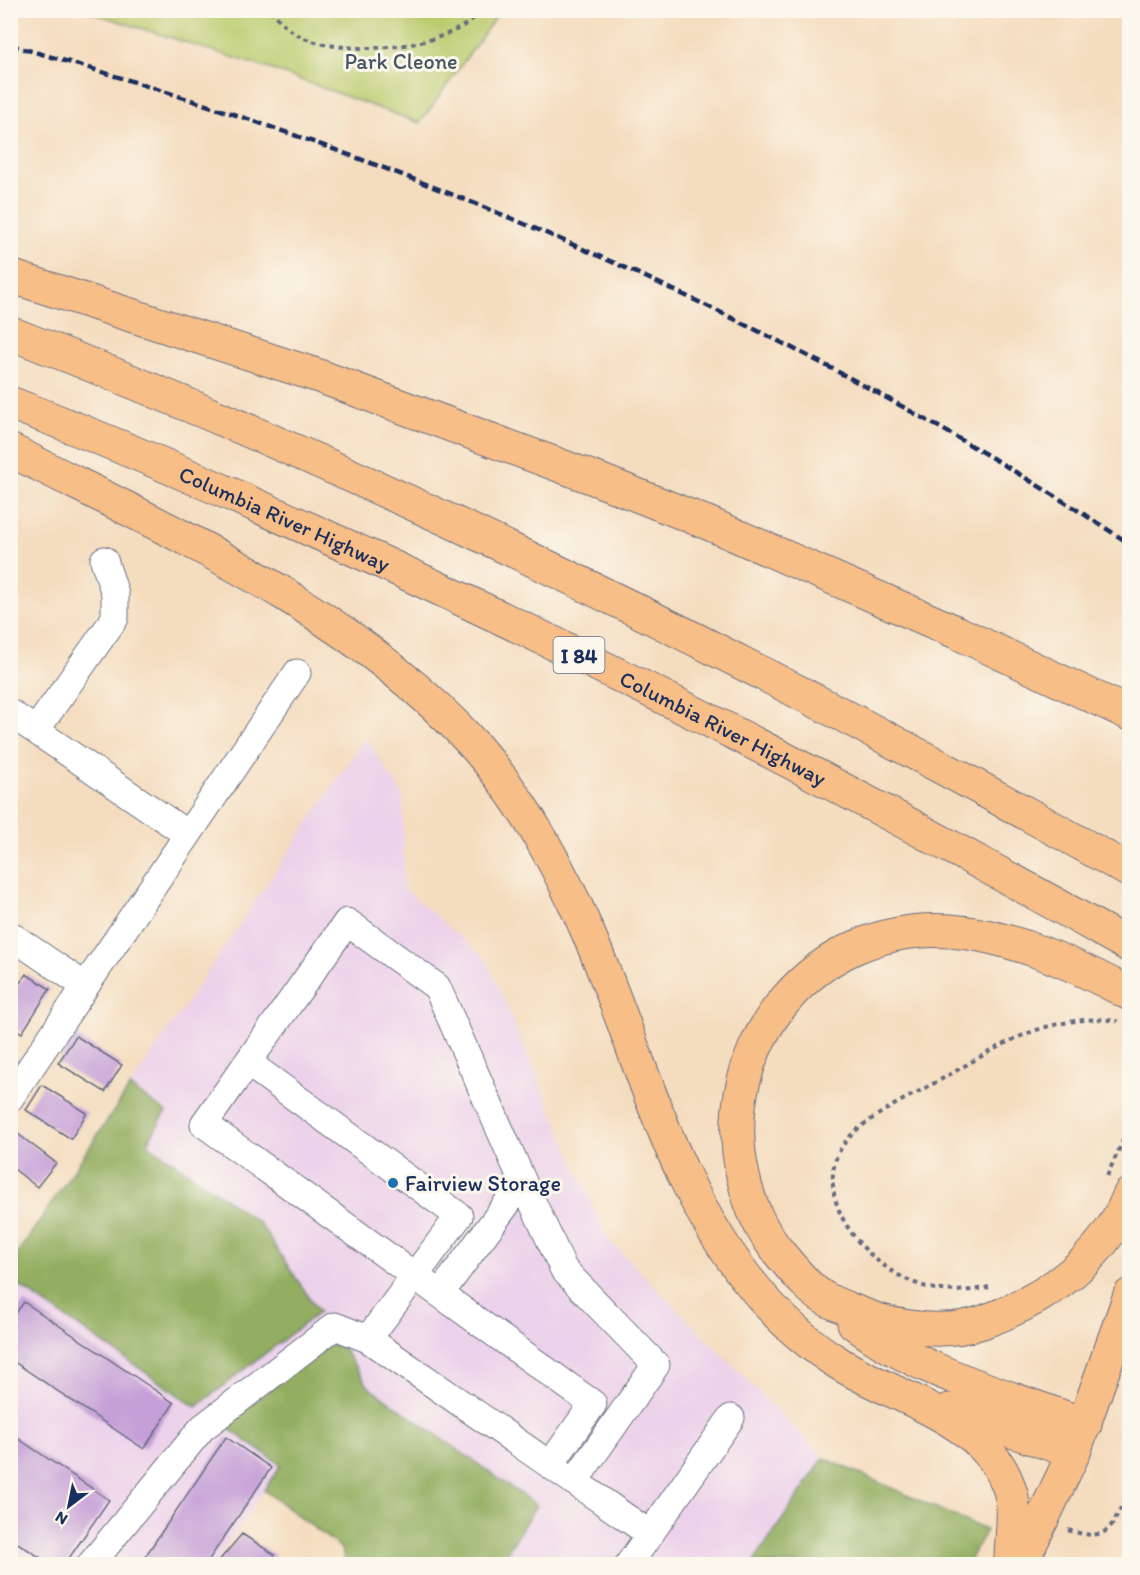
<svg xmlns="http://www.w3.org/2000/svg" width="1140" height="1575" viewBox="0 0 1140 1575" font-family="Itim,sans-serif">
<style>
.built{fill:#ecd1ea}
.green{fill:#baca6c;stroke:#6a7c65;stroke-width:1.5}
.forest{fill:#93ae60;stroke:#576e5f;stroke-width:1.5}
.building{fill:#c59fd7}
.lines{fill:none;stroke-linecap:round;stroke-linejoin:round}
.minor-casing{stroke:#676c80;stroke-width:29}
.major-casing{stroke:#676c80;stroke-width:35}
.highway-casing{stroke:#676c80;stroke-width:35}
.path{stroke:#676c80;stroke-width:4;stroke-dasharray:4.5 4.5;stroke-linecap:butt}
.minor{stroke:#fff;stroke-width:27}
.major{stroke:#f7be87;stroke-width:33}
.highway{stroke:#f7be87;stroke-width:33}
.rail{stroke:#1b2f5e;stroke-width:4.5;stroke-dasharray:9 4.5;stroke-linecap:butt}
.poi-dot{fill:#1f6fb2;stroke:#fbf7ec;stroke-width:2}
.labels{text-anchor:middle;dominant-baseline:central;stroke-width:6;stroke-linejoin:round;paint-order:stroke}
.shield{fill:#fbf7ec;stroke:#5e6b89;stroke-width:1.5}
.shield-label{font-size:21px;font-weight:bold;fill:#1b2f5e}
.park-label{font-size:22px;fill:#435662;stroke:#fbf7ec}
.street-label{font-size:22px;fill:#1b2f5e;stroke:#fbf7ec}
.poi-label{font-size:22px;fill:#1b2f5e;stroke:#fbf7ec;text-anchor:start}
</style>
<rect width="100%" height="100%" fill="#fbf7ec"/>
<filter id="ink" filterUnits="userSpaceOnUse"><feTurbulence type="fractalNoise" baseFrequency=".0167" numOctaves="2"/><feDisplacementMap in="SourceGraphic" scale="12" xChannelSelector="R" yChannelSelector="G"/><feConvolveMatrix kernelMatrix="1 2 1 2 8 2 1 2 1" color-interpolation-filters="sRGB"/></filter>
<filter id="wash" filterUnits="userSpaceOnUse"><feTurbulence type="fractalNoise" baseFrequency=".008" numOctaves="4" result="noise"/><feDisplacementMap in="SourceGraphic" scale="24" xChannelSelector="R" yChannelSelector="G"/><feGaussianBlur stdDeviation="1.35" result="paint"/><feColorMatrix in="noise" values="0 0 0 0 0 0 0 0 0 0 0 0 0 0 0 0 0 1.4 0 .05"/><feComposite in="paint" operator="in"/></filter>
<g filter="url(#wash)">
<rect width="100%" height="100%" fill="#f4dcbe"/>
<!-- built -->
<path class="built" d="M 366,737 L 403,796 L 404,889 L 486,959 L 607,1238 L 824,1458 L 752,1564 L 500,1564 L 536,1505 L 369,1387 L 342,1347 L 224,1426 L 281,1465 L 214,1564 L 11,1564 L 10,1280 L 196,1406 L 259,1223 L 147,1143 L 166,1112 L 130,1087 Z"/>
<!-- green -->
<path class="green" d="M 86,11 L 500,10 L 500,11 L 420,123 L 276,71 Z"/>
<!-- forest -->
<path class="forest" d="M 130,1087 L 166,1112 L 147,1143 L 259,1223 L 319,1312 L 196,1407 L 11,1280 L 11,1263 Z
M 329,1345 L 342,1347 L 369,1387 L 536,1505 L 500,1564 L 345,1564 L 342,1549 L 264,1490 L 281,1465 L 223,1425 Z
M 824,1458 L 986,1530 L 967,1564 L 752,1564 Z"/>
<g id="blocks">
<!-- building -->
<path class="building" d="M 26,974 L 50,989 L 22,1033 L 10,1026 L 10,997 Z
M 76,1036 L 122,1065 L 105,1092 L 58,1063 Z
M 42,1085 L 87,1113 L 71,1139 L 26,1110 Z
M 10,1128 L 56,1163 L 37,1187 L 10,1166 Z
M 24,1302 L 174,1403 L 144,1449 L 10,1359 L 10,1321 Z
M 10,1433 L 109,1500 L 65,1564 L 50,1564 L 10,1538 Z
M 226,1437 L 271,1468 L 206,1564 L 140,1564 Z
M 242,1534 L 275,1555 L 268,1564 L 216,1564 Z"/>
</g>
</g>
<g filter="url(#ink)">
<use href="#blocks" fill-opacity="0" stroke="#676c80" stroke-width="1.5"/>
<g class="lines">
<defs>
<path id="minor" d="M 10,713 L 187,834
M 36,730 L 115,618 L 115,594 L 104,560
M 347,922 L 437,987 L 523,1182 L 440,1294 L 204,1124 Z
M 10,935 L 85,986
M 10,1098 L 297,673
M 523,1182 L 564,1270 L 656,1365 L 574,1482
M 440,1294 L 593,1404 L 550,1465
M 368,1339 L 650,1534
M 91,1564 L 202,1428 L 335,1326 L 368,1339 L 459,1216 L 248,1063
M 629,1564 L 731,1418"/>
<path id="major" d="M 1021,1564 L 1074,1452 L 1130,1295"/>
<g id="highway">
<path d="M 10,276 L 319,376 L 599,480 L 710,524 L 956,632 L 1130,714"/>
<path d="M 10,333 C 397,483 769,668 1130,871"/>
<path id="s1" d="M 10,403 C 137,451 261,507 384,563 C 638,680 886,808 1130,946"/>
<path d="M 10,450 C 171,532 352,610 475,746 C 524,801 560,868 589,935 C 641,1055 670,1189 757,1291 C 780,1319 809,1345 840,1364 C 898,1400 991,1419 1011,1494 C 1017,1516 1010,1541 1011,1564"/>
<path d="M 1130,994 C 1076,965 1013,936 951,931 C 815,921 713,1045 743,1176 C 750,1206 760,1230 780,1254 C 793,1269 808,1289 826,1299 C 837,1305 849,1309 861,1314 C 898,1329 945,1335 983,1322 C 1047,1299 1104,1259 1130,1194"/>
<path d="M 854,1323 C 915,1371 1012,1397 1085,1425"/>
<path d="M 949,1410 L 1074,1452"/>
</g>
</defs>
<!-- minor casing -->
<use href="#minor" class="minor-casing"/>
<!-- major casing -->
<use href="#major" class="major-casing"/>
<!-- highway casing -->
<use href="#highway" class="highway-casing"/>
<!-- path -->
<path class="path" d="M 270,10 C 279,19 287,29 298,35 C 340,58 451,51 481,10
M 1107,1176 L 1130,1125
M 989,1287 C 973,1291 951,1292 935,1289 C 882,1279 820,1219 835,1162 C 838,1150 849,1136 858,1129 C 883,1109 913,1095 940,1080 C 974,1061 1008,1038 1046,1027 C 1069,1021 1094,1017 1118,1021
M 1068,1530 C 1113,1544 1111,1525 1130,1489"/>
<!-- minor -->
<use href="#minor" class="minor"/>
<!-- major -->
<use href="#major" class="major"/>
<!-- highway -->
<use href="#highway" class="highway"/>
<!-- rail -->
<path class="rail" d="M 10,45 C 403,156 788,319 1130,544"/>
</g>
</g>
<!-- markers -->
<circle class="poi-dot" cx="393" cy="1183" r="6"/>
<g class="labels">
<!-- shield labels -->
<rect class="shield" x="553.5" y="637" width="51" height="36" rx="4.5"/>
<g class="shield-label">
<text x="579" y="655">I 84</text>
</g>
<!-- park labels -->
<g class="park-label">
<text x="401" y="61">Park Cleone</text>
</g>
<!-- street labels -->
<g class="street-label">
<text stroke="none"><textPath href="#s1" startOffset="298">Columbia River Highway</textPath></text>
<text stroke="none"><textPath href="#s1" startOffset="784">Columbia River Highway</textPath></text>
</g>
<!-- poi labels -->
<g class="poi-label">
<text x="405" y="1183">Fairview Storage</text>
</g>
</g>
<!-- margin -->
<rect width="1140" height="1575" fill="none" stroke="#fbf7ec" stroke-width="36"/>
<!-- north arrow -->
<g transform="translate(69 1506) rotate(212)" stroke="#fbf7ec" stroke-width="4.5" paint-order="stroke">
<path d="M0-4.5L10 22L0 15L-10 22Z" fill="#1b2f5e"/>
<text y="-9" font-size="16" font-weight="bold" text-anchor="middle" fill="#1b2f5e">N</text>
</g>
</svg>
